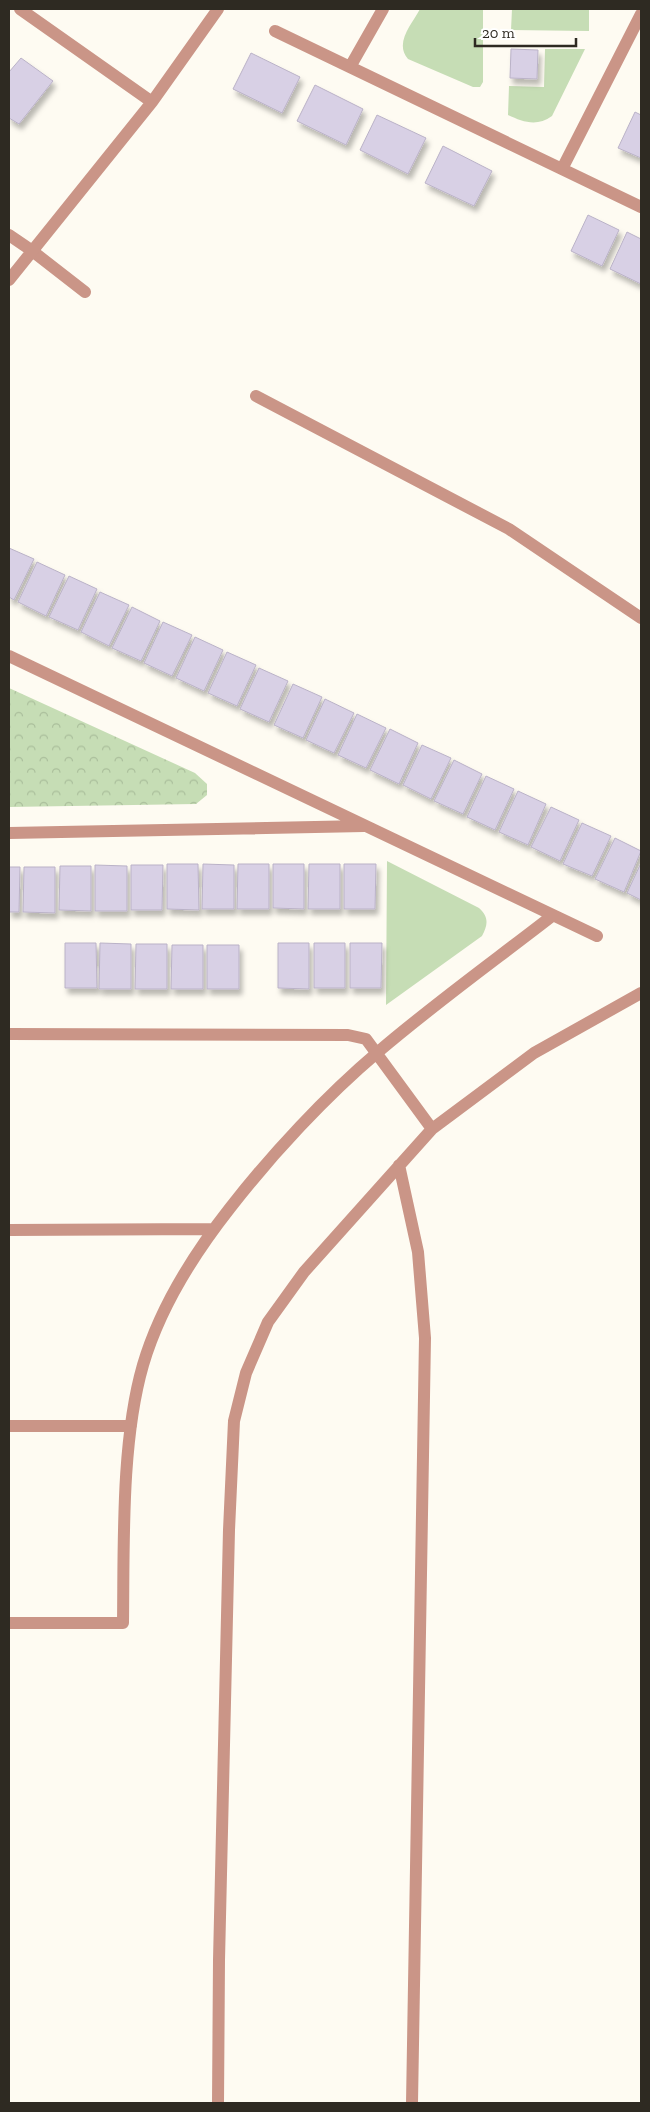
<svg xmlns="http://www.w3.org/2000/svg" width="650" height="2112" viewBox="0 0 650 2112" font-family="'Zilla Slab',serif">
<style>
.green{fill:#c6ddb5}
.park{fill:url(#park-crowns)}
.building{fill:#d8d0e5;stroke:#bab2c7;filter:url(#shadow)}
.lines{fill:none;stroke-linecap:round;stroke-linejoin:round}
.lane{stroke:#ca9587;stroke-width:12}
.street{stroke:#ca9587;stroke-width:12}
</style>
<defs>
<pattern id="park-crowns" width="20" height="18" patternUnits="userSpaceOnUse" patternTransform="scale(1.25)"><rect width="20" height="18" fill="#c6ddb5"/><path d="M2 6a3 3 0 1 1 6 0M12 15a3 3 0 1 1 6 0" fill="none" stroke="#aabe9b"/></pattern>
<filter id="shadow"><feDropShadow dx="3" dy="5.5" stdDeviation="2.5" flood-color="#0004"/></filter>
</defs>
<rect width="100%" height="100%" fill="#fefbf2"/>
<!-- green -->
<path class="green" d="M 420,9 L 483,9 L 483,82 L 480,87 L 473,87 L 408,59 C 394,43 412,24 420,9 Z
M 512,9 L 589,9 L 589,31 L 511,30 Z
M 545,49 L 585,49 L 552,116 C 537,127 523,122 508,115 L 509,86 L 544,87 Z
M 387,861 L 479,908 C 489,917 488,925 482,936 L 386,1005 Z"/>
<!-- park -->
<path class="park" d="M 9,688 L 195,773 L 207,784 L 207,795 L 196,804 L 9,807 Z"/>
<!-- building -->
<path class="building" d="M 511,49 L 538,50 L 537,79 L 510,78 Z
M 251,53 L 300,77 L 282,113 L 233,89 Z
M 21,58 L 53,81 L 19,124 L 9,118 L 9,72 Z
M 315,85 L 363,109 L 346,145 L 297,121 Z
M 635,112 L 641,115 L 641,158 L 618,148 Z
M 377,115 L 426,138 L 408,174 L 360,150 Z
M 443,146 L 492,171 L 474,206 L 425,183 Z
M 588,215 L 619,230 L 602,266 L 571,251 Z
M 627,232 L 641,239 L 641,284 L 610,269 Z
M 9,548 L 34,559 L 14,600 L 9,597 Z
M 37,562 L 65,575 L 46,616 L 18,602 Z
M 69,576 L 97,589 L 78,630 L 49,617 Z
M 100,592 L 129,605 L 109,646 L 81,632 Z
M 132,607 L 160,621 L 141,661 L 112,648 Z
M 163,622 L 192,635 L 172,676 L 144,663 Z
M 195,637 L 223,650 L 204,691 L 176,678 Z
M 227,652 L 256,665 L 237,706 L 208,693 Z
M 259,668 L 288,681 L 269,722 L 240,709 Z
M 293,684 L 322,697 L 303,738 L 274,725 Z
M 325,699 L 354,713 L 334,753 L 306,740 Z
M 357,714 L 386,728 L 366,768 L 338,755 Z
M 390,729 L 418,743 L 399,784 L 370,770 Z
M 422,745 L 451,758 L 431,799 L 403,785 Z
M 454,760 L 482,774 L 463,814 L 434,801 Z
M 486,776 L 514,789 L 495,830 L 467,817 Z
M 518,791 L 546,804 L 528,845 L 499,832 Z
M 551,807 L 579,820 L 560,861 L 531,847 Z
M 582,823 L 611,836 L 592,876 L 563,864 Z
M 615,838 L 641,851 L 624,892 L 595,879 Z
M 641,863 L 641,900 L 627,893 Z
M 167,864 L 198,864 L 199,910 L 167,909 Z
M 203,864 L 234,865 L 234,909 L 202,909 Z
M 238,864 L 269,864 L 269,909 L 237,909 Z
M 273,864 L 304,864 L 304,909 L 273,908 Z
M 309,864 L 340,864 L 340,909 L 308,909 Z
M 344,864 L 376,864 L 375,909 L 344,909 Z
M 95,865 L 127,866 L 127,911 L 95,911 Z
M 131,865 L 163,865 L 162,910 L 131,910 Z
M 60,866 L 91,866 L 91,911 L 59,910 Z
M 9,867 L 20,867 L 19,912 L 9,912 Z
M 24,867 L 55,867 L 55,913 L 23,912 Z
M 65,943 L 96,943 L 97,988 L 65,988 Z
M 100,943 L 131,944 L 131,989 L 99,989 Z
M 278,943 L 309,943 L 309,989 L 278,988 Z
M 314,943 L 345,943 L 345,988 L 314,988 Z
M 350,943 L 382,943 L 381,988 L 350,988 Z
M 136,944 L 167,944 L 167,989 L 135,989 Z
M 172,945 L 203,945 L 203,989 L 171,989 Z
M 207,945 L 239,945 L 239,989 L 207,989 Z"/>
<g class="lines">
<!-- lane -->
<path class="lane" d="M 31,250 L 85,292
M 256,396 L 509,529 L 641,618"/>
<!-- street -->
<path class="street" d="M 20,9 L 152,102
M 275,31 L 641,207
M 350,67 L 383,9
M 562,169 L 641,14
M 9,235 L 31,250
M 9,280 L 152,102 L 218,9
M 9,656 L 597,936
M 9,833 L 364,826
M 9,1034 L 348,1035 L 366,1039 L 432,1129
M 399,1165 L 418,1252 L 425,1338 L 412,2103
M 9,1230 L 213,1229
M 9,1426 L 131,1426
M 9,1623 L 123,1623 C 124,1544 121,1441 143,1365 C 160,1307 193,1255 230,1208 C 272,1154 326,1096 378,1052 C 434,1004 494,961 552,916
M 218,2103 L 219,1960 L 229,1530 L 234,1421 L 246,1373 L 268,1322 L 304,1272 L 432,1129 L 534,1053 L 641,993"/>
</g>
<!-- border -->
<rect width="650" height="2112" fill="none" stroke="#2e2a22" stroke-width="20"/>
<!-- scale -->
<path d="M475 38v8h101v-8" fill="none" stroke="#2e2a22" stroke-width="2.5"/>
<text x="482" y="38" font-size="15" fill="#2e2a22" stroke="#ffffff" stroke-width="4" paint-order="stroke">20 m</text>
</svg>
